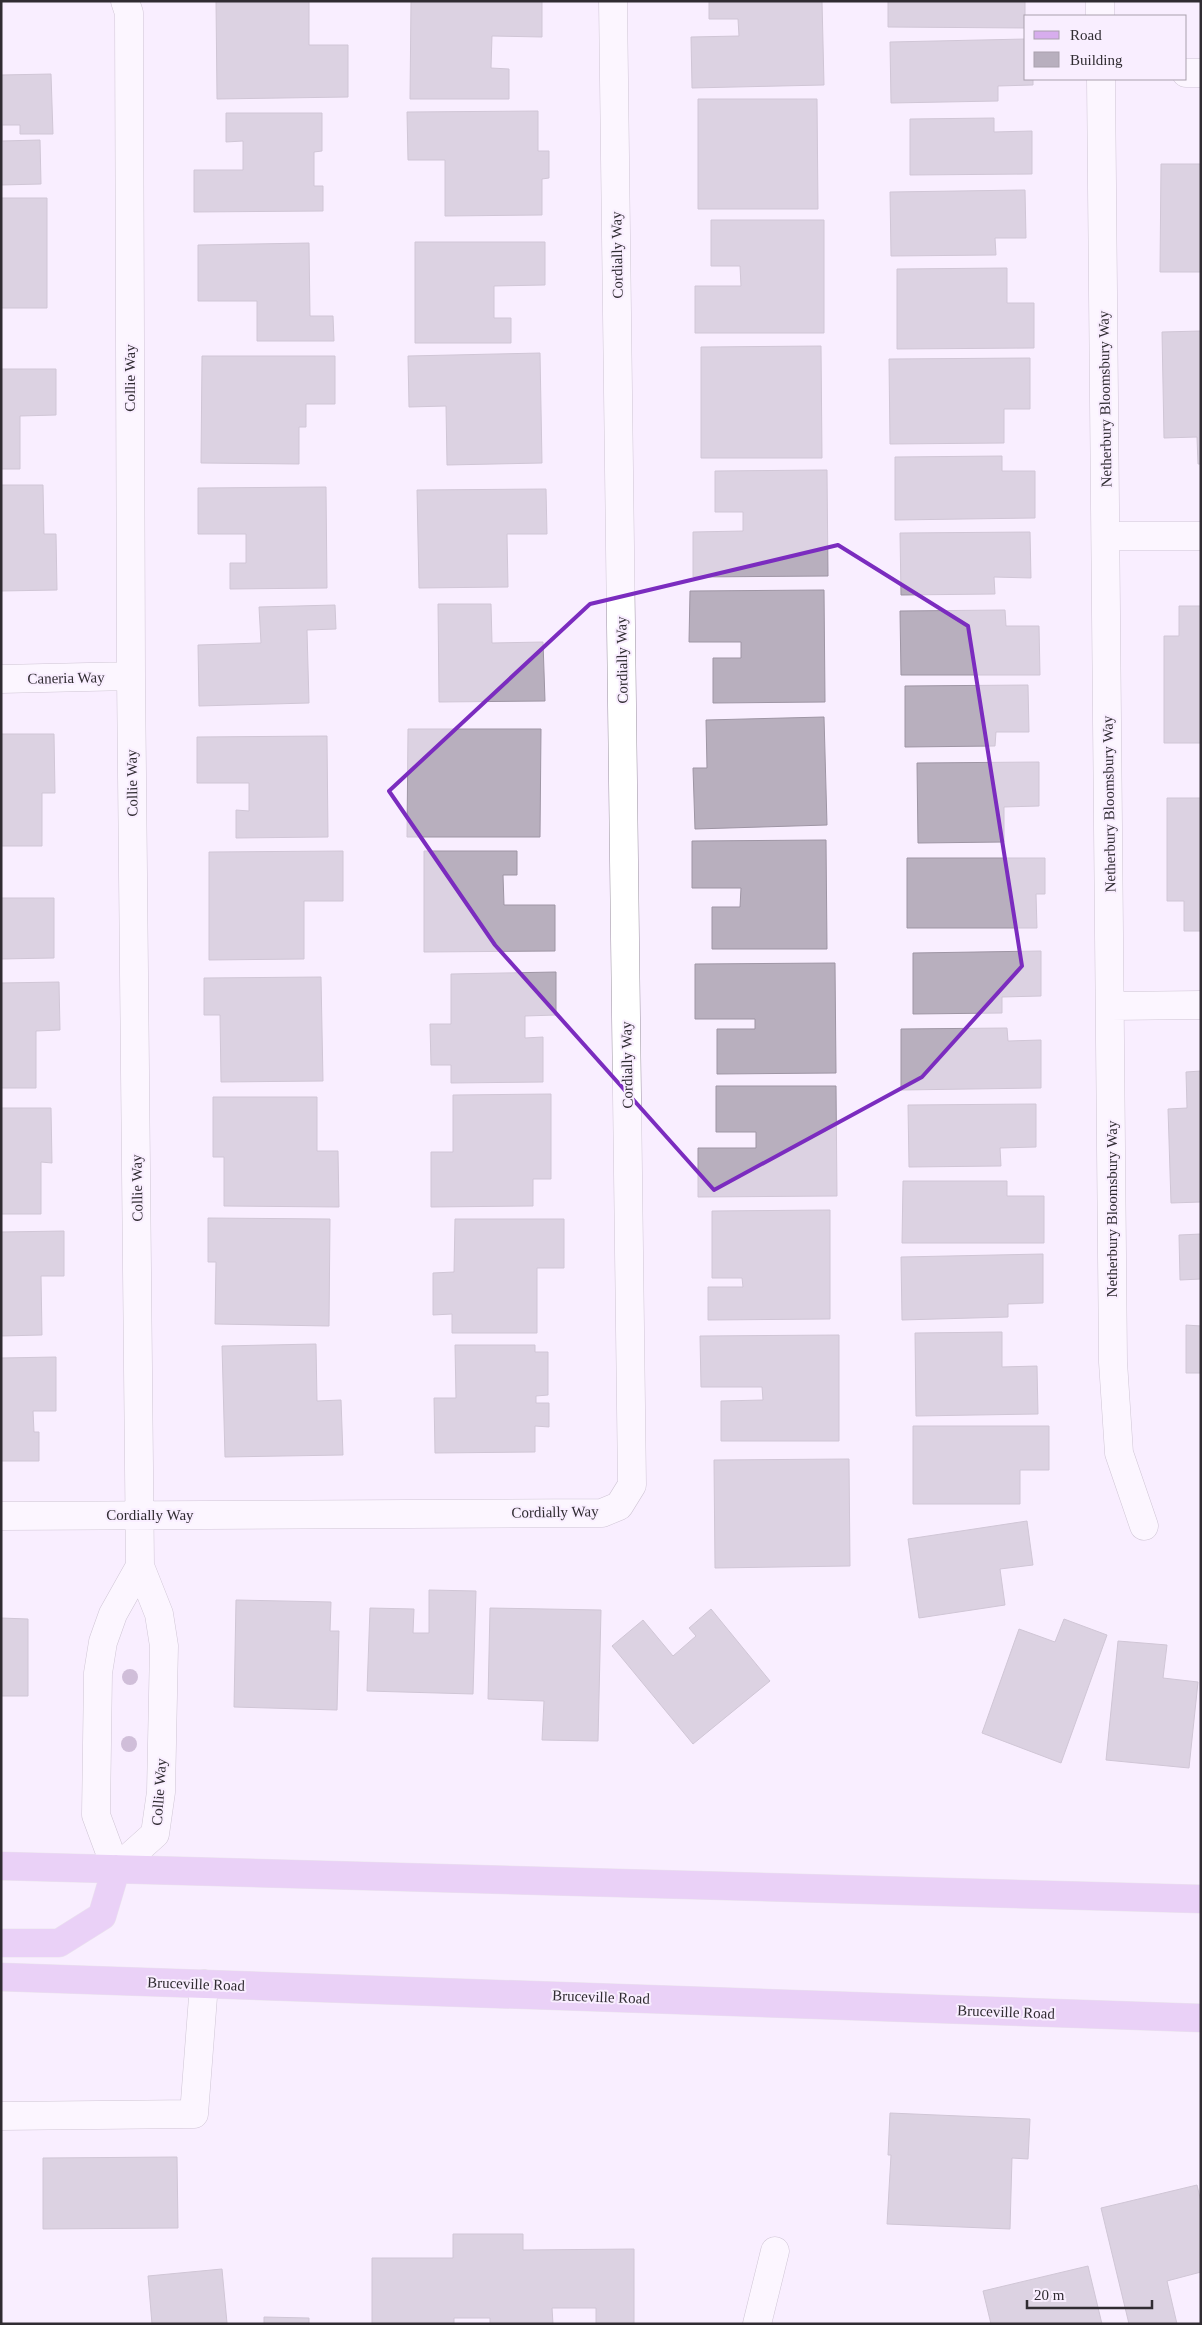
<svg xmlns="http://www.w3.org/2000/svg" width="1202" height="2325" viewBox="0 0 1202 2325" font-family="Georgia,serif">
<style>
.building{fill:#b8afbe;stroke:#9e95a4}
.lines{fill:none;stroke-linecap:round;stroke-linejoin:round}
.minor-casing{stroke:#9c93a2;stroke-width:29}
.major-casing{stroke:#dad9da;stroke-width:29}
.minor{stroke:#fff;stroke-width:28}
.major{stroke:#d7aded;stroke-width:28}
.tree{fill:#9d84aa}
.marked{fill:none;stroke:#7b2cbf;stroke-width:4;stroke-linejoin:round}
.labels{text-anchor:middle;dominant-baseline:central;stroke-width:4;stroke-linejoin:round;paint-order:stroke}
.street-label{font-size:15px;fill:#302c32;stroke:#f9eeff}
</style>
<rect width="100%" height="100%" fill="#f9eeff"/>
<!-- building -->
<path class="building" d="M 216,1 L 309,1 L 309,45 L 348,45 L 348,97 L 217,99 Z
M 411,1 L 542,1 L 542,37 L 492,36 L 491,68 L 509,69 L 509,99 L 410,99 Z
M 709,1 L 822,1 L 824,85 L 692,88 L 691,37 L 739,36 L 738,19 L 709,19 Z
M 888,1 L 1025,1 L 1025,28 L 888,27 Z
M 1026,39 L 1026,79 L 1033,79 L 1033,85 L 998,86 L 998,101 L 891,103 L 890,42 Z
M 51,74 L 53,134 L 20,134 L 20,125 L 2,125 L 2,141 L 40,140 L 41,184 L 1,185 L 1,75 Z
M 698,99 L 817,99 L 818,209 L 698,209 Z
M 538,111 L 538,151 L 549,151 L 549,178 L 542,179 L 542,215 L 445,216 L 445,160 L 408,160 L 407,112 Z
M 226,113 L 322,113 L 322,151 L 314,152 L 314,186 L 323,186 L 323,211 L 194,212 L 194,170 L 243,170 L 243,141 L 226,142 Z
M 994,118 L 994,132 L 1032,131 L 1032,174 L 910,175 L 910,119 Z
M 1161,164 L 1201,164 L 1201,272 L 1160,272 Z
M 1025,190 L 1026,238 L 995,238 L 996,255 L 891,256 L 890,192 Z
M 1,198 L 47,198 L 47,308 L 1,308 Z
M 711,220 L 824,220 L 824,333 L 695,333 L 695,286 L 741,286 L 740,266 L 711,266 Z
M 415,242 L 545,242 L 545,285 L 494,286 L 494,318 L 511,318 L 511,343 L 415,343 Z
M 309,243 L 310,316 L 333,316 L 334,341 L 257,341 L 257,301 L 198,301 L 198,245 Z
M 1007,268 L 1007,303 L 1034,303 L 1034,348 L 897,349 L 897,269 Z
M 1201,331 L 1201,464 L 1198,464 L 1197,437 L 1164,438 L 1162,332 Z
M 821,346 L 822,458 L 701,458 L 701,347 Z
M 540,353 L 542,463 L 447,465 L 446,406 L 409,407 L 408,356 Z
M 202,356 L 335,356 L 335,404 L 306,404 L 306,427 L 299,427 L 299,464 L 201,463 Z
M 1030,358 L 1030,409 L 1004,409 L 1004,443 L 890,444 L 889,359 Z
M 1,369 L 56,369 L 56,415 L 20,416 L 20,469 L 1,469 Z
M 1002,456 L 1002,471 L 1035,471 L 1035,518 L 895,520 L 895,457 Z
M 827,470 L 828,576 L 693,577 L 693,532 L 743,531 L 743,512 L 715,512 L 715,471 Z
M 1,485 L 43,485 L 44,534 L 56,534 L 57,590 L 1,591 Z
M 326,487 L 327,588 L 230,589 L 230,563 L 246,563 L 246,534 L 198,534 L 198,488 Z
M 546,489 L 547,534 L 507,534 L 508,587 L 419,588 L 417,490 Z
M 1030,532 L 1031,578 L 994,577 L 995,594 L 901,595 L 900,533 Z
M 824,590 L 825,702 L 713,703 L 713,658 L 741,658 L 741,642 L 689,642 L 690,591 Z
M 438,604 L 491,604 L 492,643 L 543,642 L 545,701 L 439,702 Z
M 335,605 L 336,629 L 307,630 L 309,703 L 199,706 L 198,645 L 261,643 L 259,607 Z
M 1179,606 L 1201,606 L 1201,743 L 1164,743 L 1164,636 L 1179,636 Z
M 1005,610 L 1006,626 L 1039,626 L 1040,675 L 901,675 L 900,611 Z
M 1028,685 L 1029,732 L 996,732 L 995,746 L 905,747 L 905,686 Z
M 824,717 L 827,825 L 695,829 L 693,768 L 707,768 L 706,720 Z
M 408,729 L 541,729 L 540,837 L 407,837 Z
M 1,734 L 54,734 L 55,793 L 42,793 L 42,846 L 1,846 Z
M 327,736 L 328,837 L 236,838 L 236,810 L 249,811 L 249,783 L 197,783 L 197,737 Z
M 1039,762 L 1039,806 L 1004,807 L 1004,842 L 918,843 L 917,763 Z
M 1167,798 L 1201,798 L 1201,931 L 1184,931 L 1184,901 L 1167,901 Z
M 826,840 L 827,949 L 712,949 L 712,907 L 740,907 L 741,888 L 692,888 L 692,841 Z
M 343,851 L 343,901 L 304,901 L 304,959 L 209,960 L 209,852 Z
M 424,851 L 517,851 L 517,875 L 503,875 L 504,905 L 555,905 L 555,951 L 424,952 Z
M 907,858 L 1045,858 L 1045,894 L 1036,894 L 1037,928 L 907,928 Z
M 1,898 L 54,898 L 54,958 L 1,959 Z
M 1041,951 L 1041,996 L 1002,997 L 1002,1013 L 913,1014 L 913,953 Z
M 835,963 L 836,1073 L 717,1074 L 717,1029 L 755,1029 L 755,1019 L 695,1019 L 695,964 Z
M 556,972 L 556,1015 L 525,1016 L 525,1038 L 543,1037 L 543,1082 L 451,1083 L 451,1065 L 431,1065 L 430,1024 L 451,1024 L 451,974 Z
M 321,977 L 323,1081 L 221,1082 L 220,1015 L 204,1015 L 204,978 Z
M 59,982 L 60,1030 L 36,1031 L 36,1088 L 1,1088 L 1,983 Z
M 1007,1028 L 1008,1041 L 1041,1040 L 1041,1088 L 901,1090 L 901,1029 Z
M 1201,1071 L 1201,1202 L 1171,1203 L 1168,1109 L 1187,1108 L 1186,1072 Z
M 716,1086 L 836,1086 L 837,1196 L 698,1197 L 698,1148 L 756,1148 L 756,1132 L 716,1132 Z
M 551,1094 L 551,1179 L 533,1179 L 533,1206 L 431,1207 L 431,1152 L 453,1152 L 453,1095 Z
M 213,1097 L 317,1097 L 317,1151 L 338,1151 L 339,1207 L 224,1206 L 224,1157 L 213,1157 Z
M 1036,1104 L 1036,1147 L 1000,1148 L 1001,1166 L 909,1167 L 908,1105 Z
M 1,1108 L 51,1108 L 52,1163 L 41,1162 L 41,1214 L 1,1214 Z
M 903,1181 L 1007,1181 L 1007,1196 L 1044,1196 L 1044,1243 L 902,1243 Z
M 830,1210 L 830,1319 L 708,1320 L 708,1287 L 743,1287 L 742,1278 L 712,1278 L 712,1211 Z
M 208,1218 L 330,1219 L 329,1326 L 215,1324 L 216,1262 L 208,1262 Z
M 455,1219 L 564,1219 L 564,1268 L 537,1268 L 537,1333 L 452,1333 L 452,1314 L 433,1315 L 433,1273 L 454,1272 Z
M 64,1231 L 64,1276 L 41,1276 L 42,1335 L 1,1336 L 1,1232 Z
M 1201,1234 L 1201,1279 L 1180,1280 L 1179,1235 Z
M 1043,1254 L 1043,1303 L 1008,1304 L 1008,1317 L 902,1320 L 901,1257 Z
M 1186,1325 L 1201,1326 L 1201,1373 L 1186,1373 Z
M 1002,1332 L 1002,1367 L 1037,1366 L 1038,1414 L 916,1416 L 915,1333 Z
M 839,1335 L 839,1441 L 721,1441 L 721,1401 L 763,1400 L 762,1387 L 701,1387 L 700,1336 Z
M 316,1344 L 317,1401 L 341,1400 L 343,1455 L 225,1457 L 222,1346 Z
M 455,1345 L 535,1345 L 535,1352 L 548,1352 L 548,1395 L 536,1396 L 536,1403 L 549,1403 L 549,1427 L 535,1426 L 535,1452 L 435,1453 L 434,1398 L 456,1398 Z
M 56,1357 L 56,1411 L 33,1411 L 34,1432 L 39,1432 L 39,1461 L 1,1461 L 1,1358 Z
M 913,1426 L 1049,1426 L 1049,1470 L 1020,1470 L 1020,1504 L 913,1504 Z
M 849,1459 L 850,1566 L 715,1568 L 714,1460 Z
M 1027,1521 L 1033,1565 L 1000,1569 L 1005,1605 L 919,1618 L 908,1539 Z
M 429,1590 L 476,1591 L 473,1694 L 367,1691 L 370,1608 L 414,1609 L 413,1633 L 429,1633 Z
M 236,1600 L 331,1602 L 330,1631 L 339,1631 L 337,1710 L 234,1707 Z
M 490,1608 L 601,1610 L 598,1741 L 542,1740 L 544,1701 L 488,1699 Z
M 711,1609 L 770,1681 L 693,1744 L 612,1646 L 643,1620 L 673,1656 L 696,1636 L 689,1628 Z
M 1,1618 L 28,1619 L 28,1696 L 1,1696 Z
M 1064,1619 L 1107,1635 L 1061,1763 L 982,1733 L 1019,1629 L 1055,1642 Z
M 1118,1641 L 1167,1645 L 1163,1678 L 1198,1682 L 1189,1768 L 1106,1760 Z
M 890,2113 L 1030,2119 L 1028,2159 L 1012,2158 L 1010,2229 L 887,2224 L 891,2155 L 888,2155 Z
M 177,2157 L 178,2228 L 43,2229 L 43,2158 Z
M 1197,2185 L 1201,2202 L 1201,2272 L 1167,2281 L 1177,2324 L 1129,2324 L 1101,2208 Z
M 453,2234 L 523,2234 L 523,2250 L 634,2249 L 634,2324 L 596,2324 L 596,2308 L 552,2308 L 553,2324 L 490,2324 L 490,2318 L 454,2318 L 454,2324 L 372,2324 L 372,2258 L 453,2258 Z
M 1088,2266 L 1102,2324 L 991,2324 L 983,2291 Z
M 222,2269 L 227,2323 L 152,2324 L 148,2276 Z
M 264,2317 L 309,2318 L 309,2324 L 264,2324 Z"/>
<g class="lines">
<defs>
<path id="minor" d="M 125,1 L 129,13 L 131,676 L 140,1566 L 159,1614 L 164,1646 L 161,1792 L 155,1834 L 116,1869 L 96,1815 L 98,1673 L 103,1642 L 113,1614 L 140,1566
M 1100,1 L 1100,16
M 1186,73 L 1201,73
M 1101,79 L 1113,1362 L 1119,1453 L 1144,1526
M 1106,536 L 1201,536
M 1,679 L 131,676
M 1111,1006 L 1201,1005
M 1,1516 L 602,1513 L 619,1506 L 632,1485 L 613,1
M 1,2116 L 194,2114 L 204,1984
M 757,2324 L 775,2251"/>
<path id="major" d="M 1,1866 L 1201,1899
M 1,1943 L 59,1943 L 102,1916 L 116,1869
M 1,1977 L 1201,2018"/>
</defs>
<!-- minor casing -->
<use href="#minor" class="minor-casing"/>
<!-- major casing -->
<use href="#major" class="major-casing"/>
<!-- minor -->
<use href="#minor" class="minor"/>
<!-- major -->
<use href="#major" class="major"/>
</g>
<!-- trees -->
<g class="tree">
<circle cx="130" cy="1677" r="8"/>
<circle cx="129" cy="1744" r="8"/>
</g>
<!-- marked area -->
<path d="M0 0H1202V2325H0ZM 838,545 L 968,626 L 1022,966 L 922,1077 L 714,1190 L 495,945 L 389,791 L 590,604 Z" fill="#f9eeff" fill-opacity=".55" fill-rule="evenodd"/>
<path class="marked" d="M 838,545 L 968,626 L 1022,966 L 922,1077 L 714,1190 L 495,945 L 389,791 L 590,604 Z"/>
<g class="labels">
<!-- street labels -->
<g class="street-label">
<text transform="translate(617 255) rotate(-91)">Cordially Way</text>
<text transform="translate(130 378) rotate(-90)">Collie Way</text>
<text transform="translate(1105 399) rotate(-91)">Netherbury Bloomsbury Way</text>
<text transform="translate(622 660) rotate(-91)">Cordially Way</text>
<text transform="translate(66 678) rotate(-1)">Caneria Way</text>
<text transform="translate(132 783) rotate(-91)">Collie Way</text>
<text transform="translate(1109 804) rotate(-91)">Netherbury Bloomsbury Way</text>
<text transform="translate(627 1065) rotate(-91)">Cordially Way</text>
<text transform="translate(137 1188) rotate(-91)">Collie Way</text>
<text transform="translate(1112 1209) rotate(-90)">Netherbury Bloomsbury Way</text>
<text transform="translate(555 1512) rotate(-1)">Cordially Way</text>
<text x="150" y="1515">Cordially Way</text>
<text transform="translate(159 1792) rotate(-86)">Collie Way</text>
<text transform="translate(196 1984) rotate(2)">Bruceville Road</text>
<text transform="translate(601 1997) rotate(2)">Bruceville Road</text>
<text transform="translate(1006 2012) rotate(2)">Bruceville Road</text>
</g>
</g>
<!-- border -->
<rect width="1202" height="2325" fill="none" stroke="#302c32" stroke-width="5"/>
<!-- legend -->
<rect x="1024" y="15" width="162" height="65" fill="#f9eeff" stroke="#a9a0ad"/>
<rect x="1034" y="31" width="25" height="8" fill="#d7aded" stroke="#a9a0ad"/>
<text x="1070" y="40" font-size="15" fill="#302c32">Road</text>
<rect x="1034" y="52" width="25" height="15" fill="#b8afbe" stroke="#a9a0ad"/>
<text x="1070" y="65" font-size="15" fill="#302c32">Building</text>
<!-- scale -->
<path d="M1027 2300v8h125v-8" fill="none" stroke="#302c32" stroke-width="2.5"/>
<text x="1034" y="2300" font-size="15" fill="#302c32" stroke="#f9eeff" stroke-width="4" paint-order="stroke">20 m</text>
</svg>
